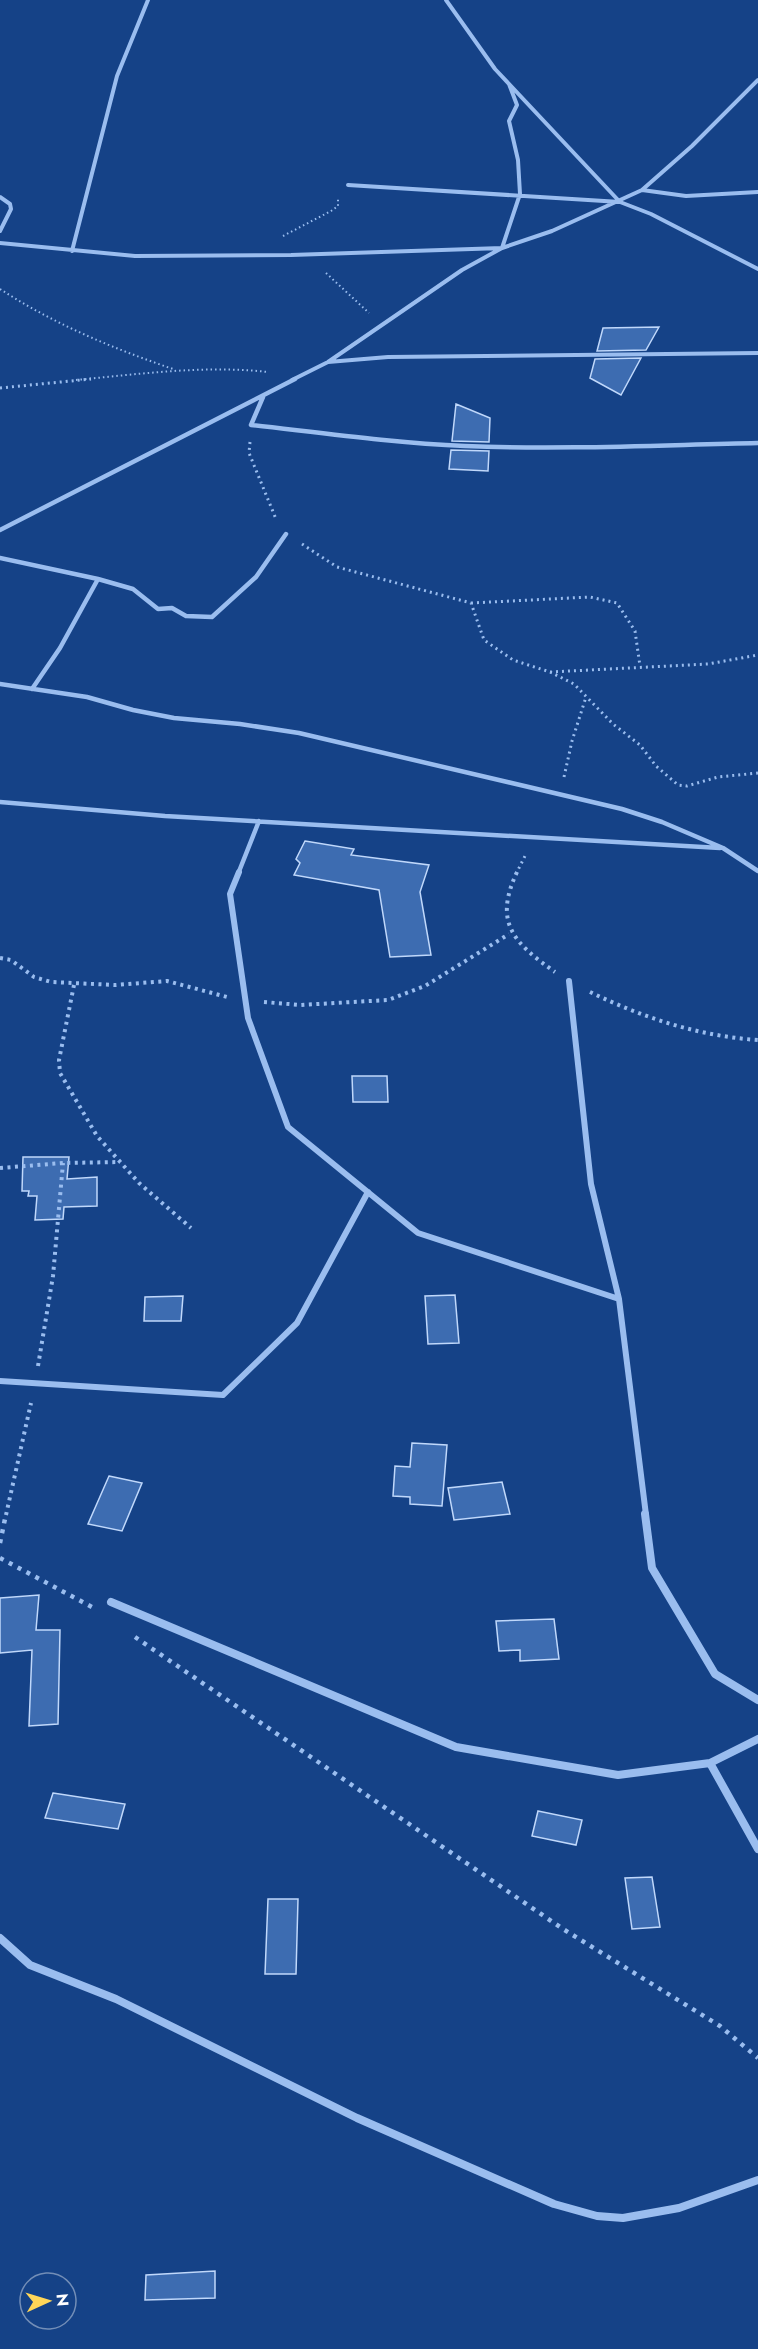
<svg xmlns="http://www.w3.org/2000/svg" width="758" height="2349" viewBox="0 0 758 2349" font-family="Jost,sans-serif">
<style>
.building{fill:#3d6cb1;stroke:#c0d8fb;stroke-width:1.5}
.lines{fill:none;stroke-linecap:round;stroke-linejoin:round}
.path-far3{stroke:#9abdef;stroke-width:2;stroke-dasharray:1.5 3;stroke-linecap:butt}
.path-far2{stroke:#9abdef;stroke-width:3;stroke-dasharray:2 4;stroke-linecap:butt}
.path-far1{stroke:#9abdef;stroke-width:4;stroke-dasharray:3 4.5;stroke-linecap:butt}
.path{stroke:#9abdef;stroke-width:4.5;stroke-dasharray:4 6;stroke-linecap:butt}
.street-far3{stroke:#9abdef;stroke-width:4}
.street-far2{stroke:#9abdef;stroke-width:4.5}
.street-far1{stroke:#9abdef;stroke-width:6}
.street{stroke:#9abdef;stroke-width:8}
</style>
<rect width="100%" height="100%" fill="#154287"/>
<!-- building -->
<path class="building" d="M 659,327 L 646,350 L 597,351 L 603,328 Z
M 641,358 L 621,395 L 590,378 L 595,359 Z
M 456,404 L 490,418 L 489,442 L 452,441 Z
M 451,450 L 489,451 L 488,471 L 449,469 Z
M 305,841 L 354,849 L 351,855 L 429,865 L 420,892 L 431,955 L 390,957 L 379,890 L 294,875 L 300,863 L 296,859 Z
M 352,1076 L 387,1076 L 388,1102 L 353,1102 Z
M 23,1157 L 69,1157 L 67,1179 L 97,1177 L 97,1206 L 64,1207 L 63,1219 L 35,1220 L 37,1196 L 28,1196 L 29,1191 L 22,1191 Z
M 455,1295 L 459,1343 L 428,1344 L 425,1296 Z
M 183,1296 L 181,1321 L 144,1321 L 145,1297 Z
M 412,1443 L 447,1445 L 442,1506 L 410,1504 L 410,1497 L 393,1496 L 395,1466 L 410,1467 Z
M 109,1476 L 142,1483 L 122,1531 L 88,1524 Z
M 502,1482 L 510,1514 L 454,1520 L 448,1488 Z
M 39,1595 L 36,1630 L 60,1630 L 58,1724 L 29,1726 L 32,1650 L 0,1653 L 0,1598 Z
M 554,1619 L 559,1659 L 520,1661 L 520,1650 L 499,1651 L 496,1621 Z
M 53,1793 L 125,1804 L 118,1829 L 45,1818 Z
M 538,1811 L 582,1820 L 576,1845 L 532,1836 Z
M 652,1877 L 660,1927 L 632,1929 L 625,1878 Z
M 268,1899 L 298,1899 L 296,1974 L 265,1974 Z
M 215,2271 L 215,2298 L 145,2300 L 146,2275 Z"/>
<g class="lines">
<!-- path-far3 -->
<path class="path-far3" d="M 283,236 L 331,211 L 338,206 L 338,199
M 326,273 L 369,313
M 0,289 C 54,324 112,348 173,369
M 76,380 C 140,374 204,365 268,372"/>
<!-- path-far2 -->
<path class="path-far2" d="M 0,388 L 91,379
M 250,442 L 249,453 L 276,519
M 302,544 L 337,567 L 471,603 L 484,640 L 513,660 L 550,672 L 574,684 L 613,724 L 640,745 L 656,766 L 678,785 L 687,786 L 718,777 L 758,773
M 471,603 L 590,597 L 617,603 L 635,631 L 640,666
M 550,672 L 708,664 L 758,655
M 564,777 L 572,741 L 586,697
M 516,874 L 525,856"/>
<!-- path-far1 -->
<path class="path-far1" d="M 517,872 C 493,923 514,943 555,972
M 0,958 L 11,960 L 34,977 L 51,982 L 115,985 L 167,981 L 227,997
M 74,985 L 59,1060 L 60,1073 L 97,1136 L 139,1183 L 191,1228
M 590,992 C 644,1018 698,1036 758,1040
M 264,1002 L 300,1005 L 388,1000 L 425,986 L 509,934
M 0,1168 L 63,1163 L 120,1162
M 38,1366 L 53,1276 L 63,1163
M 6,1515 L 31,1403"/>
<!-- path -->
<path class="path" d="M 0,1543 L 6,1514
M 0,1558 L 92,1607
M 135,1637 L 563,1929 L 720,2026 L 758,2058"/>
<!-- street-far3 -->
<path class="street-far3" d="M 446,0 L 495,69 L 619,201
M 348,185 L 620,202 L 651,214 L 758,269
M 642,190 L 686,196 L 758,192
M 0,197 L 10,204 L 11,209 L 0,231
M 0,243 L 135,256 L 291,255 L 502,248 L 520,194 L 518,160 L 509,121 L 517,105 L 509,84
M 72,251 L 117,76 L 148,0
M 328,362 L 388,357 L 758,353
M 292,380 L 328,362 L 462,270 L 502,248 L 552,231 L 642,190 L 692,146 L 758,80"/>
<!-- street-far2 -->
<path class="street-far2" d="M 263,397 L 251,425 C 322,433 394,443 465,446 C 563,450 660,445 758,443
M 0,530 L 295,379
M 0,558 L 98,579 L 60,648 L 32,689
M 98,579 L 133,589 L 158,609 L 172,608 L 186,616 L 212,617 L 256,577 L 286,534
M 0,684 L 87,697 L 133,710 L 174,718 L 240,724 L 299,733 L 622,809 L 662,822 L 723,848 L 758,871
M 0,802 L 165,816 L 720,848
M 238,874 L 259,821"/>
<!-- street-far1 -->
<path class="street-far1" d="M 239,872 L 230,894 L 248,1018 L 288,1127 L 418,1233 L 619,1299 L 646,1515
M 569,981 L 591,1184 L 619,1299
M 0,1381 L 223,1395 L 297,1323 L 368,1192"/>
<!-- street -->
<path class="street" d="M 645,1514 L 652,1568 L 715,1674 L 758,1700
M 111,1602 L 456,1747 L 618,1775 L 710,1763 L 758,1739
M 710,1763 L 758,1849
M 0,1938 L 30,1965 L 116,1999 L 357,2118 L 554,2204 L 597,2216 L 623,2218 L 679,2208 L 758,2180"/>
</g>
<!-- north arrow -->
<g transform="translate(48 2301) rotate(86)"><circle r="28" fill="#154287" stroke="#738eb7" stroke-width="1.5"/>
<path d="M0-4.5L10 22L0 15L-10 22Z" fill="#ffd658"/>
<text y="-9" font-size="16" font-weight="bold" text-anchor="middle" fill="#ffffff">N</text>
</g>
</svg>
